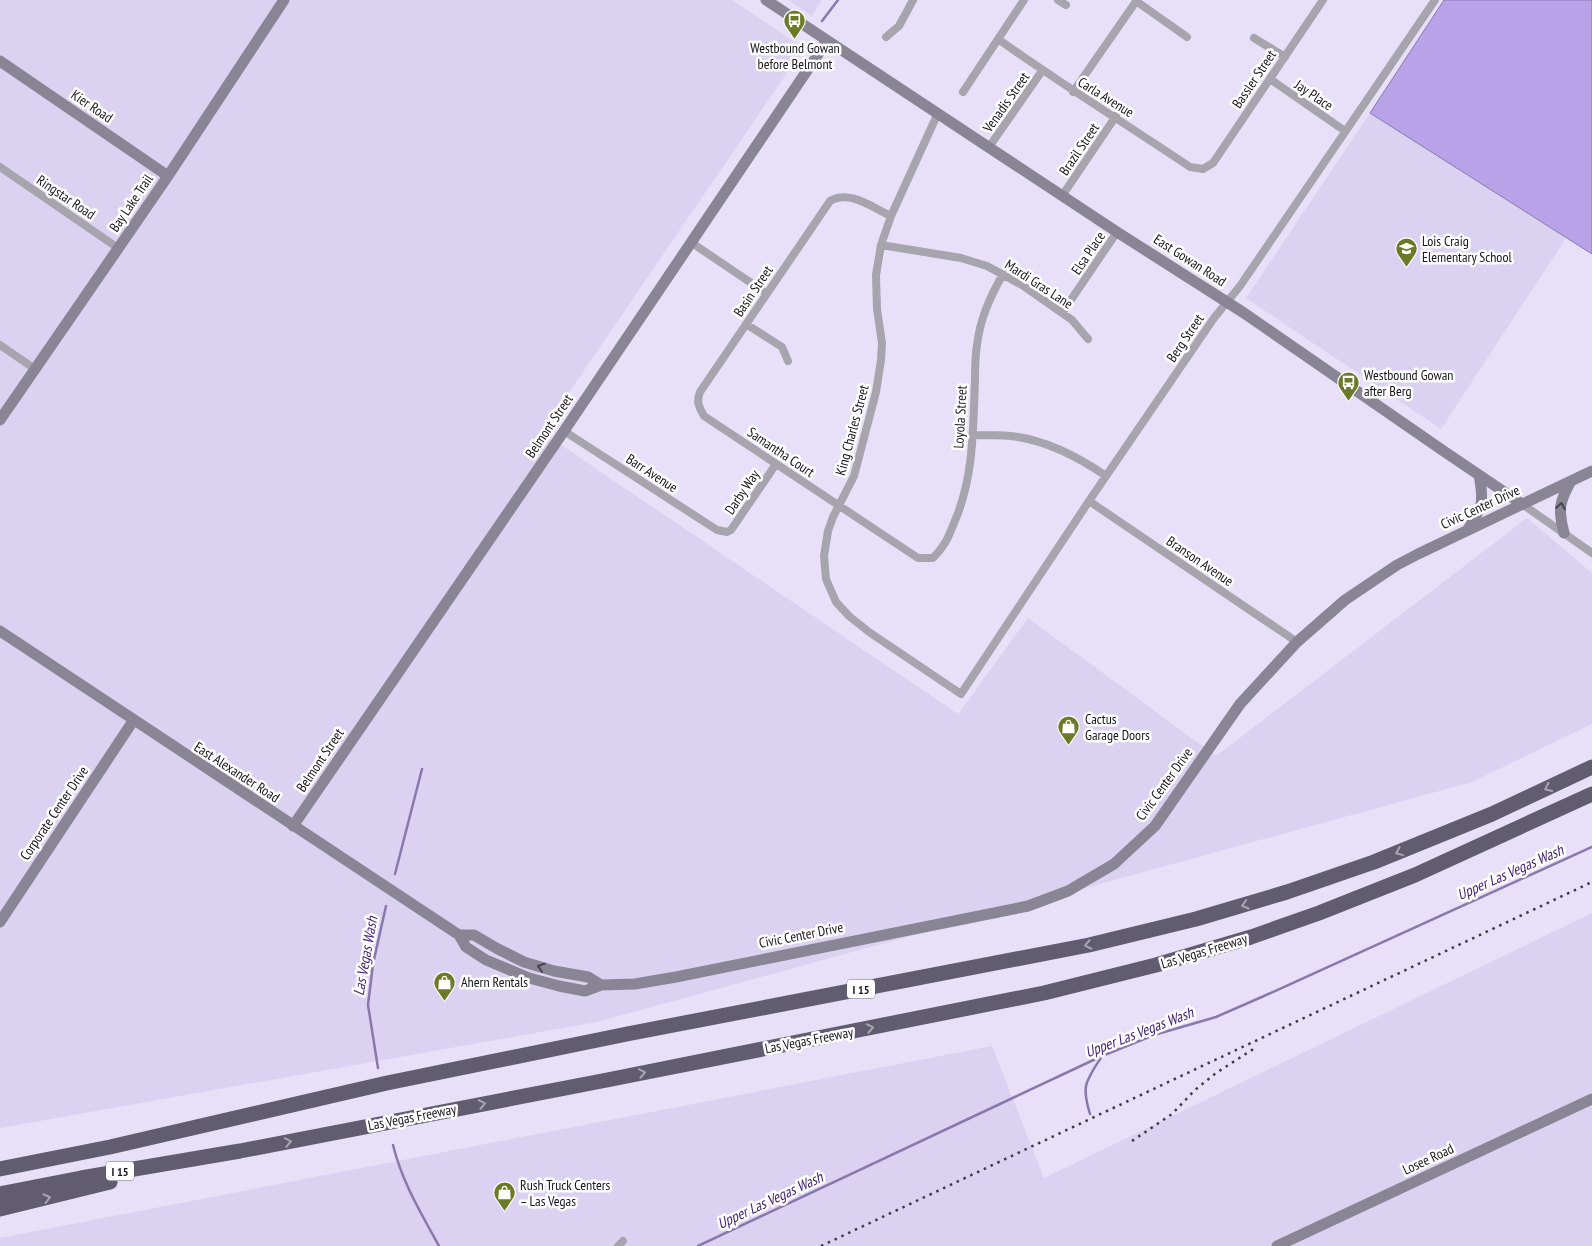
<svg xmlns="http://www.w3.org/2000/svg" width="1592" height="1246" viewBox="0 0 1592 1246" font-family="'PT Sans Narrow',sans-serif">
<style>
.built{fill:#dbd2f1}
.water{fill:#b8a3e9;stroke:#8878ac}
.lines{fill:none;stroke-linecap:round;stroke-linejoin:round}
.stream{stroke:#8878ac;stroke-width:2.5}
.street{stroke:#a7a4ae;stroke-width:8}
.secondary{stroke:#898594;stroke-width:11}
.highway{stroke:#625c70;stroke-width:15}
.rail{stroke:#3e3a45;stroke-width:2.5;stroke-dasharray:2.5 5;stroke-linecap:butt}
.oneway{stroke:#45424d}
.oneway2{stroke:#a9a5b0}
.labels{text-anchor:middle;dominant-baseline:central;stroke-width:5;stroke-linejoin:round;paint-order:stroke}
.shield{fill:#fff;stroke:#5d5b61;stroke-width:1}
.shield-label{font-size:12px;font-weight:bold;fill:#18151d}
.poi-label{font-size:14px;fill:#18151d;stroke:#fff;text-anchor:start}
.street-label{font-size:14px;fill:#18151d;stroke:#fff}
.water-label{font-size:15px;font-style:italic;fill:#401e6f;stroke:#fff}
</style>
<rect width="100%" height="100%" fill="#e7e0f8"/>
<!-- built -->
<path class="built" d="M 0,0 L 732,0 L 804,48 L 542,432 L 958,714 L 1028,618 L 1216,756 L 1527,518 L 1592,573 L 1592,724 L 1472,782 L 597,1022 L 0,1128 Z
M 788,0 L 822,0 L 812,16 Z
M 1370,113 L 1566,238 L 1441,429 L 1246,298 Z
M 1592,913 L 1592,1246 L 0,1246 L 0,1238 L 992,1046 L 1044,1178 Z"/>
<!-- water -->
<path class="water" d="M 1444,0 L 1592,0 L 1592,254 L 1370,113 Z"/>
<g class="lines">
<!-- stream -->
<path class="stream" d="M 822,21 L 838,0
M 395,874 L 422,769
M 378,1068 L 368,1005 L 373,964 L 386,906
M 1090,1114 C 1081,1085 1086,1081 1102,1056
M 393,1145 C 402,1182 421,1213 439,1246
M 698,1246 L 1102,1056 L 1154,1035 L 1216,1017 L 1264,996 L 1592,847"/>
<!-- street -->
<path class="street" d="M 1058,0 L 1066,5
M 1136,1 L 1187,37
M 886,37 L 899,26 L 913,0
M 1254,38 L 1285,57
M 998,39 C 1061,84 1126,124 1190,167 L 1203,169 L 1213,163 L 1323,0
M 1270,79 L 1345,131
M 963,92 L 1024,0
M 1073,92 L 1137,0
M 938,113 L 891,216 L 881,245 L 876,275 L 877,309 L 882,343 L 881,360 L 876,392 L 854,476 L 833,517 L 828,531 L 824,556 L 826,579 L 836,602 L 849,616 L 869,632 L 961,694 L 1089,501 L 1214,318 L 1240,286 L 1435,0
M 989,147 L 1042,71
M 0,167 L 118,248
M 1062,196 L 1116,116
M 891,216 C 873,208 849,189 830,201 L 700,392 C 696,402 699,407 704,416 L 918,558 L 933,558 C 945,546 948,538 954,523 C 974,478 973,428 975,380 C 975,368 975,357 977,345 C 980,319 990,297 1003,274
M 692,243 L 766,293
M 881,245 L 961,258 L 987,266 L 1022,285 L 1072,320 L 1088,339
M 1062,313 L 1117,232
M 746,324 L 782,347 L 788,361
M 0,345 L 35,369
M 564,431 L 717,530 L 727,532 L 731,530 L 776,464
M 972,435 C 985,435 998,435 1011,436 C 1046,440 1077,456 1106,476
M 1089,501 L 1297,642
M 1522,504 L 1592,553
M 618,1246 L 623,1241"/>
<!-- secondary -->
<path class="secondary" d="M 766,0 L 1117,232 L 1244,313 L 1445,452 L 1522,504
M 0,61 L 168,176
M 0,420 L 168,176 L 284,0
M 1468,529 C 1483,507 1484,501 1479,475
M 1564,533 C 1558,510 1559,502 1571,481
M 0,631 L 459,935 L 466,947 L 486,960 L 529,978 L 559,986 L 585,991 L 601,985 L 635,984 L 676,977 L 1028,906 L 1068,891 L 1114,864 L 1155,826 L 1240,704 L 1297,642 L 1345,600 L 1397,565 L 1418,554 L 1592,471
M 293,826 L 564,431 L 827,41
M 0,922 L 133,721
M 459,935 L 474,935 L 496,948 L 524,962 L 554,971 L 588,977 L 601,985
M 1277,1246 L 1592,1099"/>
<!-- highway -->
<path class="highway" d="M 0,1169 L 110,1147 L 387,1083 L 627,1034 L 1089,945 L 1196,919 L 1287,892 L 1374,862 L 1492,814 L 1592,767
M 0,1194 L 81,1178 L 240,1151 L 607,1080 L 1044,993 L 1156,965 L 1251,937 L 1319,913 L 1415,875 L 1592,794
M 0,1209 L 110,1182"/>
<!-- rail -->
<path class="rail" d="M 1132,1141 L 1172,1114 L 1195,1090 L 1216,1073 L 1255,1048
M 821,1246 L 1592,882"/>
</g>
<!-- one-way arrows -->
<defs><path id="oneway-chevron" d="M-2-3.5L2.5 0L-2 3.5" fill="none" stroke-width="1.6" stroke-linecap="round" stroke-linejoin="round" transform="scale(1.25)"/></defs>
<g class="oneway">
<use href="#oneway-chevron" transform="translate(1561 506) rotate(-81)"/>
<use href="#oneway-chevron" transform="translate(541 967) rotate(-162)"/>
</g>
<g class="oneway2">
<use href="#oneway-chevron" transform="translate(1548 788) rotate(155)"/>
<use href="#oneway-chevron" transform="translate(1399 852) rotate(158)"/>
<use href="#oneway-chevron" transform="translate(1245 905) rotate(164)"/>
<use href="#oneway-chevron" transform="translate(1088 945) rotate(168)"/>
<use href="#oneway-chevron" transform="translate(870 1028) rotate(-11)"/>
<use href="#oneway-chevron" transform="translate(642 1073) rotate(-11)"/>
<use href="#oneway-chevron" transform="translate(482 1104) rotate(-11)"/>
<use href="#oneway-chevron" transform="translate(288 1142) rotate(-11)"/>
<use href="#oneway-chevron" transform="translate(47 1198) rotate(-14)"/>
</g>
<!-- icons -->
<defs>
<symbol id="bus-pin" viewBox="-11 -11 22 30"><path d="M0 17L-7.5 6A9.5 9.5 0 1 1 7.5 6Z" fill="#6c7a27" stroke="#fff"/><path d="M-5-6H5V4H4V6H2V4H-2V6H-4V4H-5ZM-3.5-4V0h7V-4ZM-3.5 1.2v1.5H-2V1.2ZM2 1.2v1.5H3.5V1.2Z" fill="#fff"/></symbol>
<symbol id="school-pin" viewBox="-11 -11 22 30"><path d="M0 17L-7.5 6A9.5 9.5 0 1 1 7.5 6Z" fill="#6c7a27" stroke="#fff"/><path d="M0-5L7-2L0 1L-7-2ZM-4 1L0 2.5L4 1V4Q0 6-4 4Z" fill="#fff"/></symbol>
<symbol id="shop-pin" viewBox="-11 -11 22 30"><path d="M0 17L-7.5 6A9.5 9.5 0 1 1 7.5 6Z" fill="#6c7a27" stroke="#fff"/><path d="M-5-2.5h2.3a2.7 3.5 0 0 1 5.4 0H5L5.5 6h-11ZM-1.5-2.5h3a1.5 2.3 0 0 0-3 0Z" fill="#fff"/></symbol>
</defs>
<g fill-rule="evenodd">
<use href="#bus-pin" x="782" y="8" width="25" height="34"/>
<use href="#school-pin" x="1394" y="236" width="25" height="34"/>
<use href="#bus-pin" x="1336" y="370" width="25" height="34"/>
<use href="#shop-pin" x="1056" y="714" width="25" height="34"/>
<use href="#shop-pin" x="432" y="970" width="25" height="34"/>
<use href="#shop-pin" x="492" y="1180" width="25" height="34"/>
</g>
<g class="labels">
<!-- shield labels -->
<g class="shield">
<rect x="847" y="979.5" width="28" height="19" rx="4"/>
<rect x="106" y="1161.5" width="28" height="19" rx="4"/>
</g>
<g class="shield-label">
<text x="861" y="989">I 15</text>
<text x="120" y="1171">I 15</text>
</g>
<!-- poi labels -->
<g class="poi-label">
<text x="795" y="48" text-anchor="middle">Westbound Gowan<tspan x="795" dy="16">before Belmont</tspan></text>
<text x="1422" y="241">Lois Craig<tspan x="1422" dy="16">Elementary School</tspan></text>
<text x="1364" y="375">Westbound Gowan<tspan x="1364" dy="16">after Berg</tspan></text>
<text x="1085" y="719">Cactus<tspan x="1085" dy="16">Garage Doors</tspan></text>
<text x="461" y="982">Ahern Rentals</text>
<text x="520" y="1185">Rush Truck Centers<tspan x="520" dy="16">– Las Vegas</tspan></text>
</g>
<!-- street labels -->
<g class="street-label">
<text transform="translate(1254 79) rotate(-56)">Bassler Street</text>
<text transform="translate(1314 95) rotate(34)">Jay Place</text>
<text transform="translate(1106 97) rotate(32)">Carla Avenue</text>
<text transform="translate(1006 102) rotate(-55)">Venadis Street</text>
<text transform="translate(92 106) rotate(34)">Kier Road</text>
<text transform="translate(1079 149) rotate(-56)">Brazil Street</text>
<text transform="translate(66 197) rotate(34)">Ringstar Road</text>
<text transform="translate(131 203) rotate(-56)">Bay Lake Trail</text>
<text transform="translate(1088 253) rotate(-56)">Elsa Place</text>
<text transform="translate(1190 260) rotate(33)">East Gowan Road</text>
<text transform="translate(1039 284) rotate(33)">Mardi Gras Lane</text>
<text transform="translate(753 291) rotate(-56)">Basin Street</text>
<text transform="translate(1185 338) rotate(-56)">Berg Street</text>
<text transform="translate(960 417) rotate(-87)">Loyola Street</text>
<text transform="translate(549 426) rotate(-56)">Belmont Street</text>
<text transform="translate(852 430) rotate(-75)">King Charles Street</text>
<text transform="translate(781 452) rotate(34)">Samantha Court</text>
<text transform="translate(652 473) rotate(33)">Barr Avenue</text>
<text transform="translate(742 492) rotate(-56)">Darby Way</text>
<text transform="translate(1480 507) rotate(-25)">Civic Center Drive</text>
<text transform="translate(1200 561) rotate(34)">Branson Avenue</text>
<text transform="translate(320 760) rotate(-56)">Belmont Street</text>
<text transform="translate(237 772) rotate(33)">East Alexander Road</text>
<text transform="translate(1164 784) rotate(-54)">Civic Center Drive</text>
<text transform="translate(54 813) rotate(-56)">Corporate Center Drive</text>
<text transform="translate(801 935) rotate(-11)">Civic Center Drive</text>
<text transform="translate(1204 951) rotate(-17)">Las Vegas Freeway</text>
<text transform="translate(809 1040) rotate(-11)">Las Vegas Freeway</text>
<text transform="translate(412 1117) rotate(-11)">Las Vegas Freeway</text>
<text transform="translate(1428 1159) rotate(-25)">Losee Road</text>
</g>
<!-- water labels -->
<g class="water-label">
<text transform="translate(1510 872) rotate(-24)">Upper Las Vegas Wash</text>
<text transform="translate(365 956) rotate(-80)">Las Vegas Wash</text>
<text transform="translate(1139 1032) rotate(-21)">Upper Las Vegas Wash</text>
<text transform="translate(770 1200) rotate(-25)">Upper Las Vegas Wash</text>
</g>
</g>
</svg>
